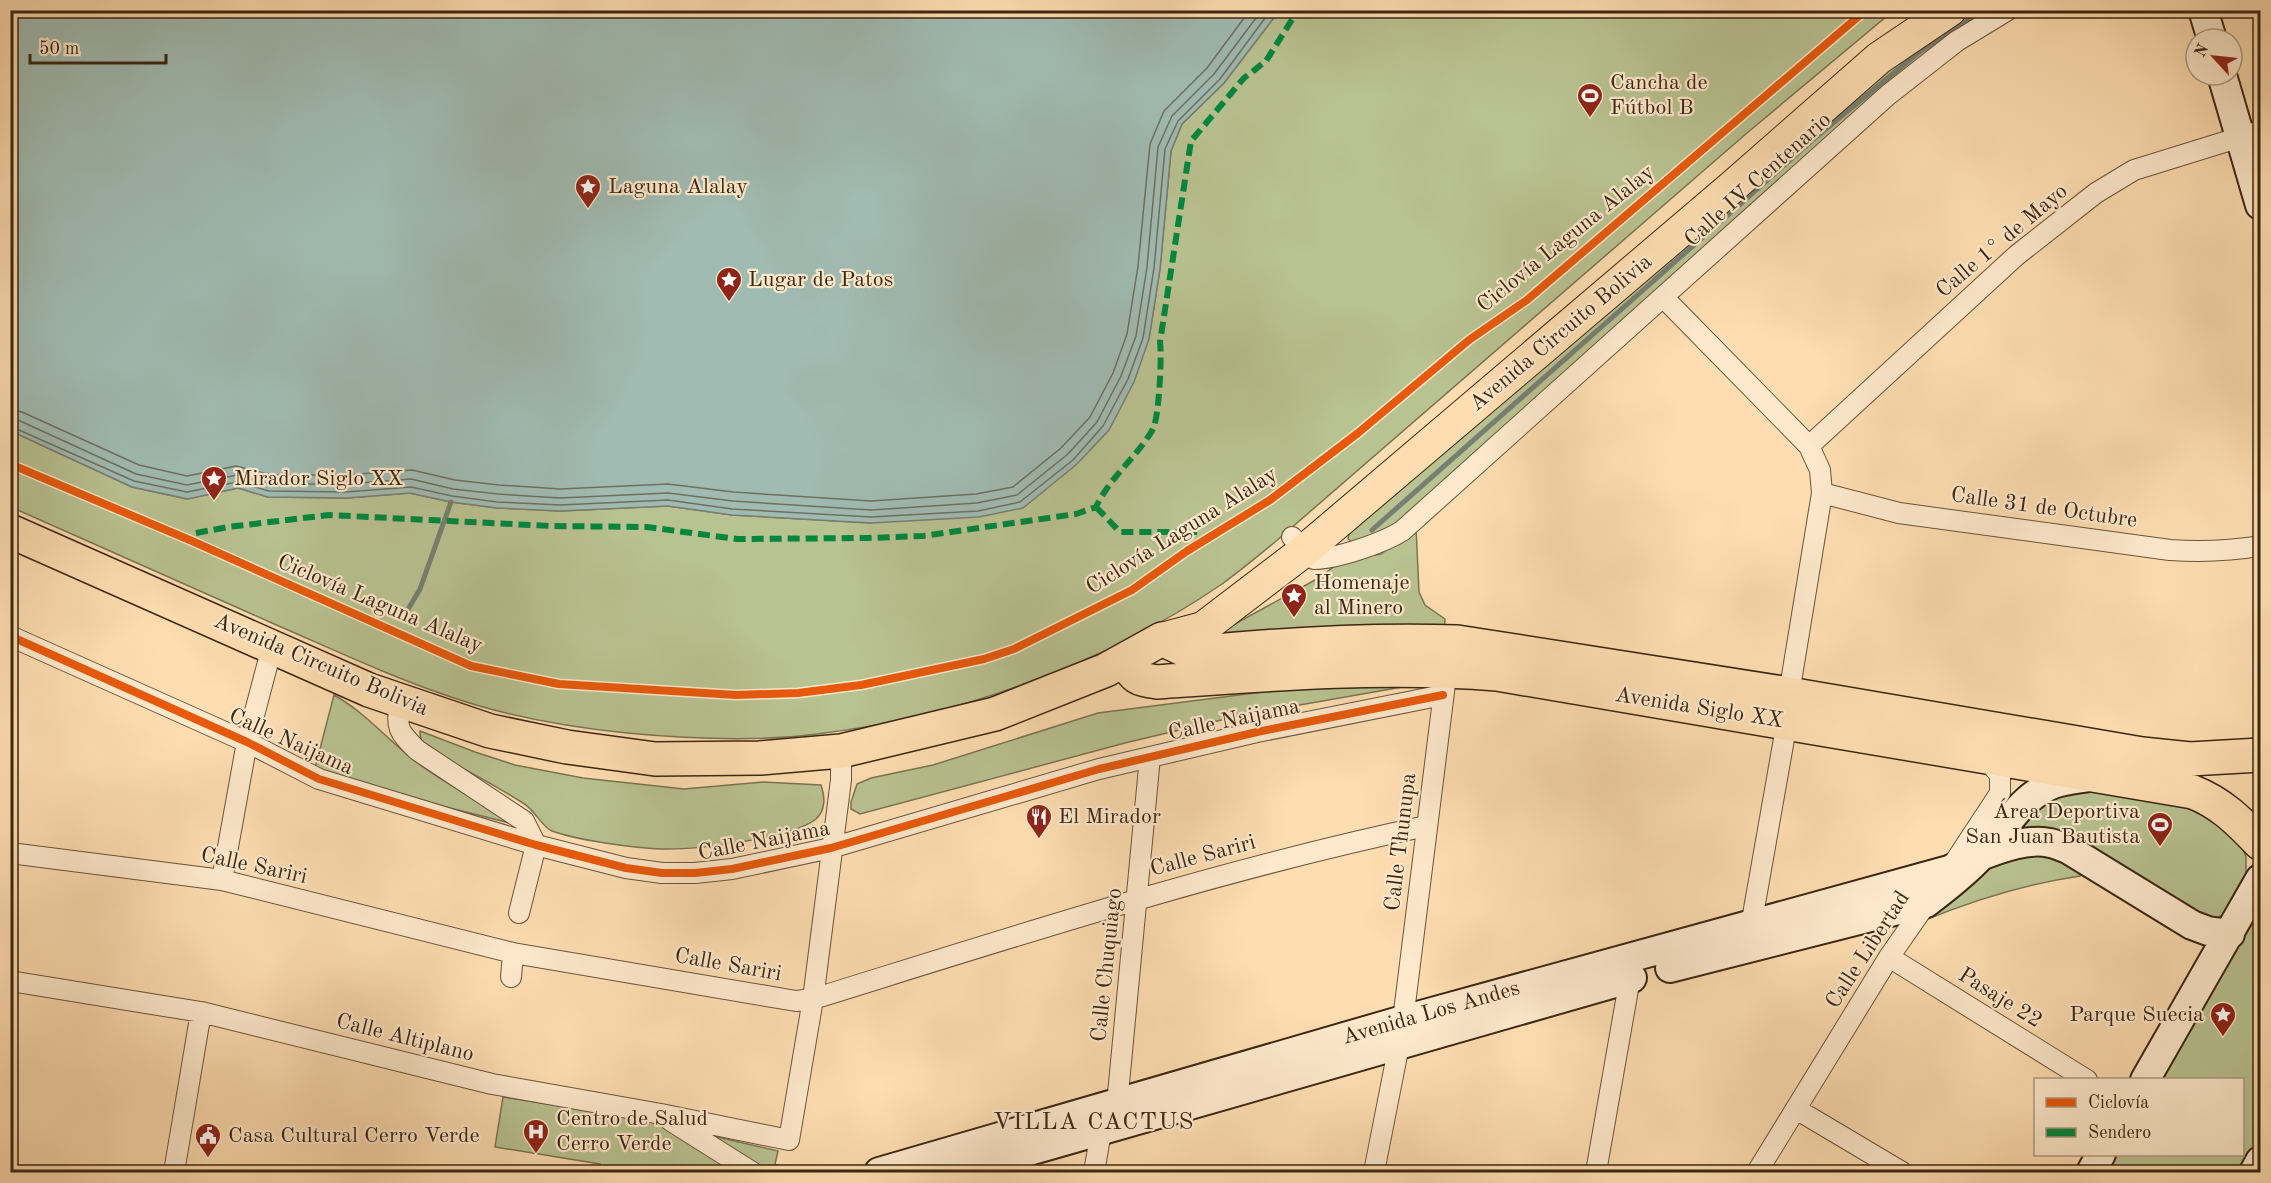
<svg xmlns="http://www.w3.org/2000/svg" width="2271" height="1183" viewBox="0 0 2271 1183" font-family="'Old Standard TT',serif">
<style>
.green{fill:#b9c291;stroke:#7a7452;stroke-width:1.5}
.water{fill:#a0bbb2;stroke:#787f72;stroke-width:1.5}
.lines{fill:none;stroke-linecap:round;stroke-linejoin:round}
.shore{stroke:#6e7062;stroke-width:1.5}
.stream{stroke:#787f72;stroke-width:5}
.street-casing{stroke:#6c543a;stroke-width:22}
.secondary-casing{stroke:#3c2612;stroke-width:32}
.primary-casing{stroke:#3c2612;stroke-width:34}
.highway-casing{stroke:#3c2612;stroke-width:36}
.street{stroke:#fee9cc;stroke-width:20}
.secondary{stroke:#fee9cc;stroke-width:28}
.primary{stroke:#fdddb1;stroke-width:32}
.highway{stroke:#fdddb1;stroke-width:33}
.quiet{stroke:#00873e;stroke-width:6;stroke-dasharray:12 6;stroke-linecap:butt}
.cycleway-casing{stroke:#fee9cc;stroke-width:11}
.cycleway{stroke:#e8590c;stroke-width:8}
.labels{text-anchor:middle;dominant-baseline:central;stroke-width:4.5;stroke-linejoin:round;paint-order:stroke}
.poi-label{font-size:22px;fill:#3c2612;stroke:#fee9cc;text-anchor:start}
.street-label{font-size:22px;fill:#3c2612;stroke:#fee9cc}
.neighbourhood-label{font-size:24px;letter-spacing:1.5px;fill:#3c2612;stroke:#fee9cc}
</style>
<rect width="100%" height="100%" fill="#fdddb1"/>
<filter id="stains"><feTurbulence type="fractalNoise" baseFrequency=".00333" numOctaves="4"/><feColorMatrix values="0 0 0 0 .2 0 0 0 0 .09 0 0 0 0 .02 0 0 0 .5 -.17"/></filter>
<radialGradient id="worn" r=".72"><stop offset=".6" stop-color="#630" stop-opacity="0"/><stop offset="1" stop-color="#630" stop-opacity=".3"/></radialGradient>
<!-- green -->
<path class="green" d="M 1279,11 L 1893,11 L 1747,133 L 1275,542 C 1258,556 1240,571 1222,584 C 1107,663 955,718 817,734 C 755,742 690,739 627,733 C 569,727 510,717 454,698 C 391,677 332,649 272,623 C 185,584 98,546 11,507 L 11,431 L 132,487 L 187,499 L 238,488 L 268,497 L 347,498 L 410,493 L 451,502 L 497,508 L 560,511 L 668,506 L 732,515 L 871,523 L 1149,339 L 1160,269 L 1171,151 L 1182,124 L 1224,83 Z
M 1968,11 L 1992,11 L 1400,523 L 1385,532 L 1352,542 L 1348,539 L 1349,534 L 1792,148 L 1921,43 Z
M 1416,527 L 1419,592 L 1425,605 L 1445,619 L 1444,633 L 1215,635 L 1315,580 L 1338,564 L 1362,557 L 1381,554 Z
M 1358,683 L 1408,686 L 1238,716 L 1125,743 L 860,814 L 851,809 L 851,802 L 857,784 L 871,778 L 933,765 L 1098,713 L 1278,690 Z
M 334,695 C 368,714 392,745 423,767 C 447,784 473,798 498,814 L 506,822 L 390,793 L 315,768 Z
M 420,731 L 475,752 L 515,765 L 583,778 L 684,789 L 763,782 L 821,785 C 825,796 826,810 816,819 C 791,839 693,850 660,849 C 634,848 576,840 552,831 C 541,826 535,810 523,803 C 493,784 462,768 431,751 C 423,745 420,741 420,731 Z
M 2072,788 L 2181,801 L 2239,837 L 2246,857 L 2246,876 L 2227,913 L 2212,920 L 2018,838 L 2024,813 Z
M 2029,852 L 2085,866 L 2080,876 C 2026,884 1974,900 1923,921 L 1991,862 Z
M 2260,910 L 2260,1140 L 2241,1172 L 2106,1172 L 2117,1155 L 2242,1154 L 2242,1080 L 2161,1079 Z
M 503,1097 L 655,1121 L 742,1172 L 603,1172 L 600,1164 L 495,1147 Z
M 708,1135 L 778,1151 L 775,1164 L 788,1170 L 788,1172 L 767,1172 Z"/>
<!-- water -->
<path class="water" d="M 11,10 L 1279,10 L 1279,11 L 1224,83 L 1182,124 L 1171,151 L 1160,269 L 1149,339 L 1134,382 L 1109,430 L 1077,464 L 1023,508 L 979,517 L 871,523 L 732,515 L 668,506 L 560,511 L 497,508 L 451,502 L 410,493 L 347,498 L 268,497 L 238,488 L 188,499 L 132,487 L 11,431 Z"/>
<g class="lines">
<!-- shore -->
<path class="shore" d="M 10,409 L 22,412 L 139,465 L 187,476 L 236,466 L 272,475 L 346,475 L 412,470 L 455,480 L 499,485 L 560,489 L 668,484 L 733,492 L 871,501 L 976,494 L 1013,487 L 1061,448 L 1090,417 L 1113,373 L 1127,334 L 1138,266 L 1150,144 L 1164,111 L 1207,68 L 1250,10
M 10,418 L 18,420 L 136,474 L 187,485 L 237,475 L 270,484 L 346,484 L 411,479 L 453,489 L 498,494 L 560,498 L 668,493 L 733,501 L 871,510 L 977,503 L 1017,495 L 1068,454 L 1097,422 L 1121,376 L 1136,336 L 1147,267 L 1158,147 L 1172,116 L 1214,74 L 1262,10
M 10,426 L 134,481 L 187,492 L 237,482 L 269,491 L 346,492 L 411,487 L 452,496 L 497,502 L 560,505 L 668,500 L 732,509 L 871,517 L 978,511 L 1020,502 L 1073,460 L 1103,426 L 1128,379 L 1143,338 L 1154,268 L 1165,149 L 1178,121 L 1220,79 L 1271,10"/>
<!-- stream -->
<path class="stream" d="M 1372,530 L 1816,137 L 1918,53 L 1983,10
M 403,618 L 420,589 L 451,502"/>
<defs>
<path id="street" d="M 1663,297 L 1809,446 L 1820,470 L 1822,493 L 1789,694
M 1809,446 L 2017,255 L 2096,193 L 2134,170 L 2260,131
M 1822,493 L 1899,513 L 2170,550 C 2201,552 2230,551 2260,546
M 1292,537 L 1314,559 C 1336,559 1383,543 1402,531 L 1888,95 L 1957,41 L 2008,10
M 10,636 L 247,742 L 319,779 L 536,845 L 626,868 L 662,873 L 695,873 L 732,869 L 831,848 L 1099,769 L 1257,732 L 1443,695
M 400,702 C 396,729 398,731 417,750 L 524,821 L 536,845 L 519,913
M 10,853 L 222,880 L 513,953 L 796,1001 L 813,999 C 1016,936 1218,870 1426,826
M 1950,869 L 2000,793 L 2000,775 L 1985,757
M 222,880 L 247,742 L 272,647
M 1751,926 L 1787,722
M 1889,957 L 2087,1080
M 511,977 L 513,953
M 10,981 L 201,1012 L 492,1084 L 661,1114 L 789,1140 L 813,999 L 841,780 L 841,751
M 1403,1020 L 1445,684
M 1796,1109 L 1902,1172
M 671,1121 L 752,1172
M 174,1172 L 201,1012
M 1094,1172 L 1101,1132 L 1117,1104 L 1150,757
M 1374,1172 L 1399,1045
M 1596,1172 L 1630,978
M 1757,1172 L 1889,957 L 1928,901"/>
<path id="secondary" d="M 2203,10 L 2212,39
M 2222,75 L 2260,205
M 1670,968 L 1926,903 C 1946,888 1965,873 1982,855 C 2005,829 2019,798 2053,784 C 2064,780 2077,779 2089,777
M 2145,1080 L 2260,879
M 879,1172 L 1403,1020 L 1949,870 C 1974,858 2022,836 2050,843 C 2056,844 2062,847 2068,849 L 2192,925 L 2208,931 L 2230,934
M 956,1172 L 1632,978
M 2091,1172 L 2101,1154
M 2254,1172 L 2260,1161"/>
<path id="primary" d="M 1162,639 L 1203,628 L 1304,551 L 1732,187 L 1879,58 L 1950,10"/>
<path id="highway" d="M 10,531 L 369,690 L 490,731 L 567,747 L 655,759 L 760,758 L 841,751 L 995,714 L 1106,670 L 1162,639 L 1187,651 L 1203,652 C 1287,644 1372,639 1457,642 L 1789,694 L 2142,754 L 2190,759 L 2260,755
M 1125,660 C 1134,678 1137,679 1157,682 C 1270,674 1384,665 1497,674 L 2193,792 C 2221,803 2239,821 2260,843"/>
</defs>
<!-- street casing -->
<use href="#street" class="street-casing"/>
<!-- secondary casing -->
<use href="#secondary" class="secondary-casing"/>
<!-- primary casing -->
<use href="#primary" class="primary-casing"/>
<!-- highway casing -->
<use href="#highway" class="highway-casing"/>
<!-- street -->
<use href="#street" class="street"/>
<!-- secondary -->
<use href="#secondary" class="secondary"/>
<!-- primary -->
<use href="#primary" class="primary"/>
<!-- highway -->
<use href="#highway" class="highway"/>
<!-- quiet -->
<path class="quiet" d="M 1096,507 L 1120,532 L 1197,532
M 196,533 L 228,527 L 329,515 L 551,526 L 647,527 L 737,539 L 868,538 L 923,536 L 1076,514 L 1096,507 C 1110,477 1137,457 1153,429 C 1159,417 1162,357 1160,342 L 1191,141 L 1244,78 L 1266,61 L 1298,10"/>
<defs>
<path id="cycleway" d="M 10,464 L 192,541 L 471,666 L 559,684 L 736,695 L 798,693 L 861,685 L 984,659 L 1014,649 L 1132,590 L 1187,551 L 1270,500 L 1358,433 L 1469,340 L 1527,300 L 1866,10
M 10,636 L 247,742 L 319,779 L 536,845 L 626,868 L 662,873 L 695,873 L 732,869 L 831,848 L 1099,769 L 1257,732 L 1443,695"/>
</defs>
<!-- cycleway casing -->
<use href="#cycleway" class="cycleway-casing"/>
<!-- cycleway -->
<use href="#cycleway" class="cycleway"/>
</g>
<!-- icons -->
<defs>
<symbol id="stadium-pin" viewBox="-11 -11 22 30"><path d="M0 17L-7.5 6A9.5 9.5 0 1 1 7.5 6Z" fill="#8f2418" stroke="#fee9cc"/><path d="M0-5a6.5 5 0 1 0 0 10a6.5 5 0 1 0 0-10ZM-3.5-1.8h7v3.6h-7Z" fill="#fff"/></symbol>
<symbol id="sight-pin" viewBox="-11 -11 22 30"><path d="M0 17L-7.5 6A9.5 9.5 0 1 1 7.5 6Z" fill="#8f2418" stroke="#fee9cc"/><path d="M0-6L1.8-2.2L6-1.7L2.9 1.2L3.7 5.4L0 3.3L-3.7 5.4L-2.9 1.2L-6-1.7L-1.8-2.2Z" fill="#fff"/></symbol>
<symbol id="restaurant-pin" viewBox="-11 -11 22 30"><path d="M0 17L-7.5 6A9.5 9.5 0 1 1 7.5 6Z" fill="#8f2418" stroke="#fee9cc"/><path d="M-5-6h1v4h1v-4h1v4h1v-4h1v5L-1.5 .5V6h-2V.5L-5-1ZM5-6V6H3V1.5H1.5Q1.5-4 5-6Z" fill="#fff"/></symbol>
<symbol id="hospital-pin" viewBox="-11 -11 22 30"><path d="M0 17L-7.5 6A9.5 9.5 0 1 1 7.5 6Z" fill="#8f2418" stroke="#fee9cc"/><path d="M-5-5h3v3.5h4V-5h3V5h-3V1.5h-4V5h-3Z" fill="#fff"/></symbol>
<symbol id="civic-pin" viewBox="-11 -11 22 30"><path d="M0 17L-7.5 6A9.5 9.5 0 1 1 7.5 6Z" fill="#8f2418" stroke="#fee9cc"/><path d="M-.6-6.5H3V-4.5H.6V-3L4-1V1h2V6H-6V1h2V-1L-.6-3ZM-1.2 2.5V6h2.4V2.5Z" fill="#fff"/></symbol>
</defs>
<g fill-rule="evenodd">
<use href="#stadium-pin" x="1575" y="81" width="30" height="40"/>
<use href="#sight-pin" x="573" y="172" width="30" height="40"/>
<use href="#sight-pin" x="714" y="265" width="30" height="40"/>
<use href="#sight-pin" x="199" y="464" width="30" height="40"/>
<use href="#sight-pin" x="1279" y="581" width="30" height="40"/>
<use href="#restaurant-pin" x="1024" y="802" width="30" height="40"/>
<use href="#stadium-pin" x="2145" y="810" width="30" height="40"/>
<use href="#sight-pin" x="2208" y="1000" width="30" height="40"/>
<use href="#hospital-pin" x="521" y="1117" width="30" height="40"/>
<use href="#civic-pin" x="193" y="1121" width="30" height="40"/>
</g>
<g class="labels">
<!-- poi labels -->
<g class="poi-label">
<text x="1610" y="83">Cancha de<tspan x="1610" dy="25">Fútbol B</tspan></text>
<text x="608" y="187">Laguna Alalay</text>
<text x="748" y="280">Lugar de Patos</text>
<text x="234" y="479">Mirador Siglo XX</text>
<text x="1314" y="583">Homenaje<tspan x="1314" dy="25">al Minero</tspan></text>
<text x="2140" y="812" text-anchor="end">Área Deportiva<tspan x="2140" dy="25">San Juan Bautista</tspan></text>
<text x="1058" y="817">El Mirador</text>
<text x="2204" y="1015" text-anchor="end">Parque Suecia</text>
<text x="556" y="1119">Centro de Salud<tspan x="556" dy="25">Cerro Verde</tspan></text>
<text x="228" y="1136">Casa Cultural Cerro Verde</text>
</g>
<!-- street labels -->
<g class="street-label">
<text transform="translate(1758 180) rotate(-42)">Calle IV Centenario</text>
<text transform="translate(1566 239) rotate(-39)">Ciclovía Laguna Alalay</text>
<text transform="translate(2002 241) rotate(-40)">Calle 1° de Mayo</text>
<text transform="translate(1561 333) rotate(-40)">Avenida Circuito Bolivia</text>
<text transform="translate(2044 508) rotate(8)">Calle 31 de Octubre</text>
<text transform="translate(1182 531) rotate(-32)">Ciclovía Laguna Alalay</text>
<text transform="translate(380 604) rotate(23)">Ciclovía Laguna Alalay</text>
<text transform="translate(321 665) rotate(23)">Avenida Circuito Bolivia</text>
<text transform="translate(1699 708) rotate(9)">Avenida Siglo XX</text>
<text transform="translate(1234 720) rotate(-12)">Calle Naijama</text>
<text transform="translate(291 742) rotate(24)">Calle Naijama</text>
<text transform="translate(764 841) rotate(-11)">Calle Naijama</text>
<text transform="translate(1401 842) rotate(-83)">Calle Thunupa</text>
<text transform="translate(1203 856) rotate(-15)">Calle Sariri</text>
<text transform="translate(254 866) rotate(12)">Calle Sariri</text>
<text transform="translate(1868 950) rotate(-57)">Calle Libertad</text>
<text transform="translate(728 965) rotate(10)">Calle Sariri</text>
<text transform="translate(1107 965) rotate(-84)">Calle Chuquiago</text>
<text transform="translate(2000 998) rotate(32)">Pasaje 22</text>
<text transform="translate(1431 1013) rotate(-16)">Avenida Los Andes</text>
<text transform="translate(405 1038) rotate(14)">Calle Altiplano</text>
</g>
<!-- neighbourhood labels -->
<g class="neighbourhood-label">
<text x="1094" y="1123">VILLA CACTUS</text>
</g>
</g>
<!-- margin -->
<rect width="2271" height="1183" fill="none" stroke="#fdddb1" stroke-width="36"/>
<rect x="12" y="12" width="2247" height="1159" fill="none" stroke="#3c2612" stroke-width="3"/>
<rect x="18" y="18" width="2235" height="1147" fill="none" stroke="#3c2612" stroke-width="1.5"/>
<!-- legend -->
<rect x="2034" y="1078" width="210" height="78" fill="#fee9cc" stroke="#b09b82" stroke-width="1.5"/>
<rect x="2046" y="1098" width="30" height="9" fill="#e8590c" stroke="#b09b82" stroke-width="1.5"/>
<text x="2088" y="1108" font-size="18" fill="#3c2612">Ciclovía</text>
<rect x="2046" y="1128" width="30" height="9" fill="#00873e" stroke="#b09b82" stroke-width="1.5"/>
<text x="2088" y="1138" font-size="18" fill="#3c2612">Sendero</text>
<!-- north arrow -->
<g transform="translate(2214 57) rotate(297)"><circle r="28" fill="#fee9cc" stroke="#b09b82" stroke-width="1.5"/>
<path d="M0-4.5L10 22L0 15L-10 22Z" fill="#8f2418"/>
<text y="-9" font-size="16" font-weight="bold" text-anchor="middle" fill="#3c2612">N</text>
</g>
<!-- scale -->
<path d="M30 54v9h136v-9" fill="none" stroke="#3c2612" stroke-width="3"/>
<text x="39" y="54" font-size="18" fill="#3c2612" stroke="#fee9cc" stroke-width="4.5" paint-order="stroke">50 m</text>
<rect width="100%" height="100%" filter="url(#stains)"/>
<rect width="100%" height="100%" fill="url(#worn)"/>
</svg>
